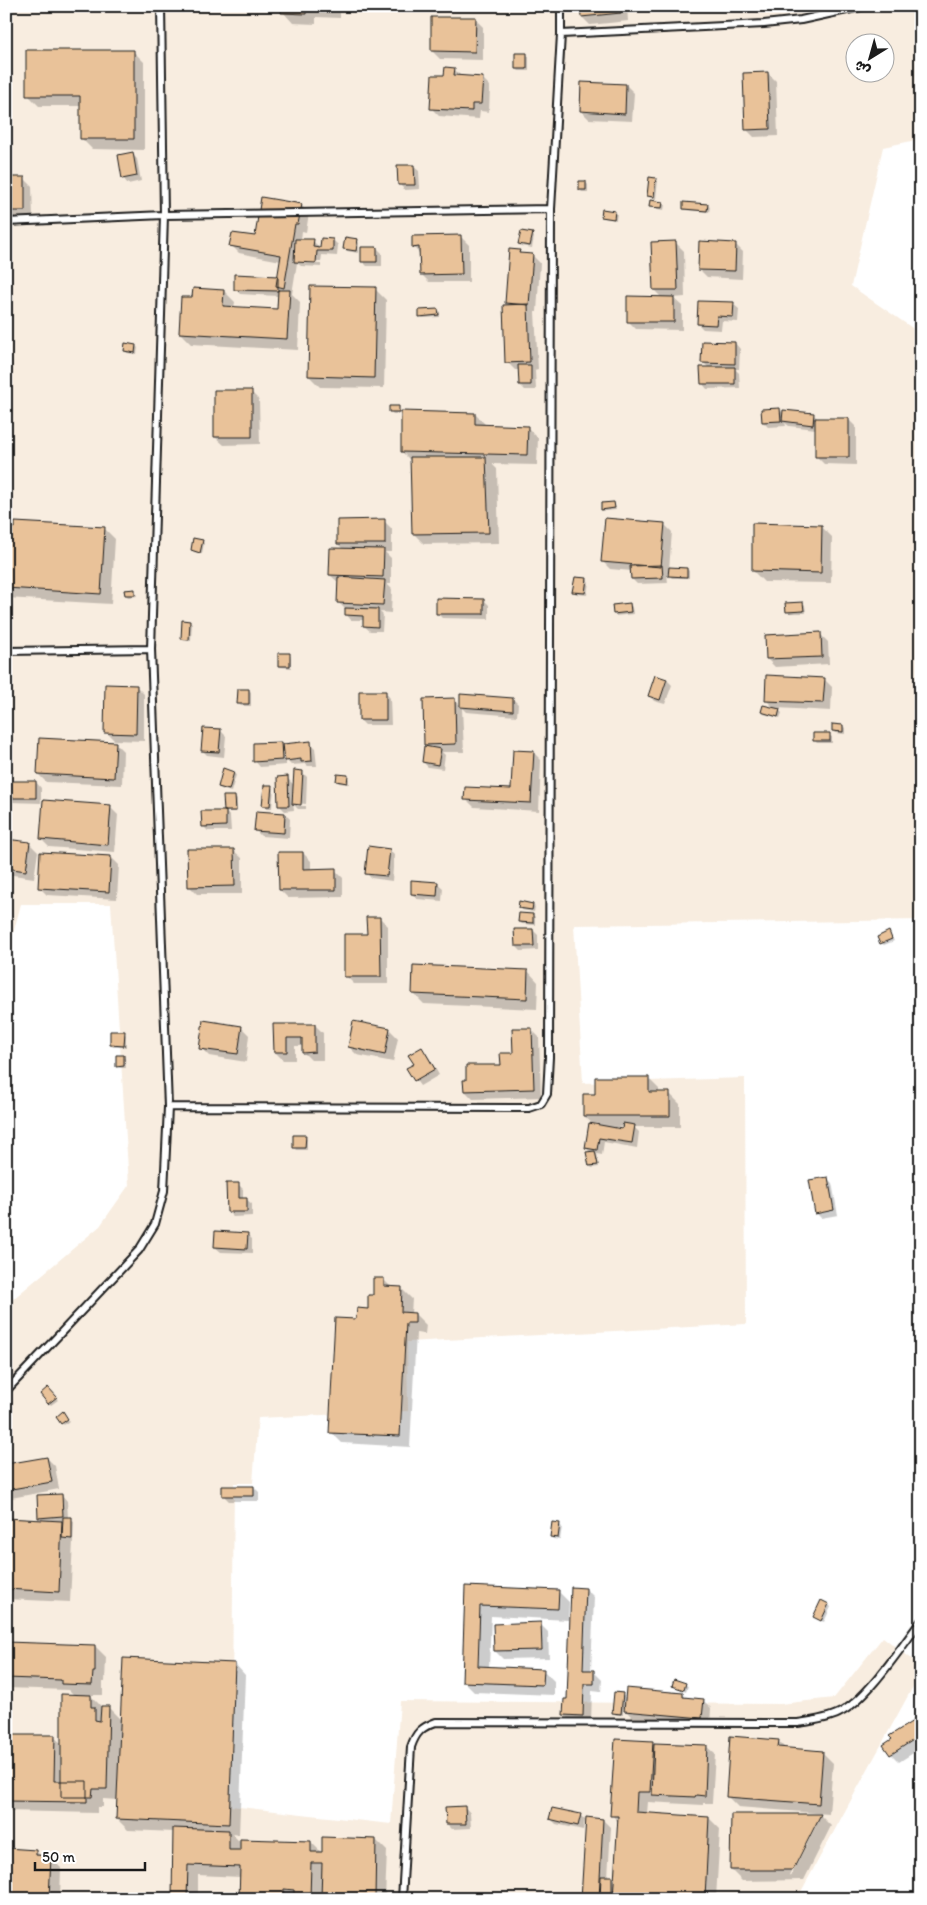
<svg xmlns="http://www.w3.org/2000/svg" width="927" height="1905" viewBox="0 0 927 1905" font-family="Itim,'Playpen Sans Arabic',sans-serif">
<style>
.built{fill:#f8ede0;fill-rule:evenodd}
.shadow{fill:#0003;fill-rule:evenodd}
.building{fill:#e9c299;stroke:#1c1c1c}
.lines{fill:none;stroke-linecap:round;stroke-linejoin:round}
.service-casing{stroke:#1c1c1c;stroke-width:10}
.service{stroke:#fff;stroke-width:6}
</style>
<rect width="100%" height="100%" fill="#fff"/>
<filter id="ink" filterUnits="userSpaceOnUse"><feTurbulence type="fractalNoise" baseFrequency=".02" numOctaves="2"/><feDisplacementMap in="SourceGraphic" scale="10" xChannelSelector="R" yChannelSelector="G"/><feConvolveMatrix kernelMatrix="1 2 1 2 8 2 1 2 1" color-interpolation-filters="sRGB"/></filter>
<g filter="url(#ink)">
<!-- built -->
<path class="built" d="M 6,6 L 921,6 L 921,139 L 883,147 L 851,286 L 921,334 L 921,920 L 574,925 L 583,1083 L 745,1078 L 746,1324 L 407,1342 L 408,1411 L 258,1418 L 253,1483 L 234,1483 L 231,1806 L 391,1824 L 400,1701 L 780,1704 L 834,1698 L 883,1637 L 921,1666 L 921,1672 L 797,1899 L 6,1899 L 6,1305 L 100,1226 L 129,1185 L 111,904 L 21,904 L 10,945 L 6,945 ZM 854,42 L 884,42 L 884,72 L 854,72 Z"/>
<!-- shadow -->
<path class="shadow" d="M 283,6 L 340,6 L 340,18 L 316,17 L 316,24 L 293,23 L 283,12 Z
M 581,6 L 627,6 L 628,21 L 590,25 L 582,17 Z
M 475,19 L 483,27 L 483,60 L 440,59 L 432,51 Z
M 133,51 L 144,62 L 144,150 L 92,149 L 81,138 L 81,106 L 39,106 L 28,95 Z
M 527,55 L 529,57 L 529,71 L 519,71 L 516,68 Z
M 454,69 L 461,76 L 482,78 L 490,86 L 489,112 L 480,111 L 479,119 L 439,116 L 431,108 L 446,77 Z
M 768,73 L 776,81 L 778,136 L 754,137 L 746,129 Z
M 626,85 L 634,93 L 632,121 L 589,119 L 581,111 Z
M 132,154 L 137,159 L 141,181 L 128,184 L 123,178 Z
M 413,166 L 419,171 L 420,189 L 405,190 L 400,185 Z
M 6,178 L 24,178 L 32,186 L 33,218 L 6,218 Z
M 655,179 L 658,181 L 656,199 L 651,198 L 648,196 Z
M 586,182 L 588,185 L 588,192 L 582,192 L 580,190 Z
M 663,203 L 665,205 L 664,210 L 652,208 L 650,206 Z
M 301,205 L 309,213 L 306,232 L 302,231 L 301,240 L 313,241 L 318,246 L 318,249 L 322,249 L 333,240 L 338,245 L 337,256 L 322,255 L 321,262 L 299,261 L 299,263 L 321,264 L 321,267 L 301,266 L 297,263 L 292,294 L 300,302 L 298,350 L 191,344 L 180,333 L 193,299 L 224,291 L 235,302 L 234,308 L 278,310 L 279,296 L 240,294 L 235,289 L 279,277 L 281,261 L 239,253 L 231,245 L 256,238 Z
M 707,205 L 710,207 L 709,212 L 686,210 L 684,208 Z
M 615,212 L 617,214 L 616,220 L 604,218 L 602,216 Z
M 532,234 L 534,237 L 532,248 L 521,246 L 519,244 Z
M 461,237 L 469,245 L 469,282 L 429,282 L 421,274 L 421,255 L 413,247 Z
M 357,240 L 359,243 L 358,253 L 347,251 L 344,249 Z
M 676,243 L 684,251 L 685,297 L 673,298 L 682,306 L 682,330 L 636,329 L 628,321 L 662,298 L 654,290 Z
M 735,244 L 743,252 L 742,279 L 707,277 L 699,269 Z
M 377,248 L 382,253 L 382,266 L 367,266 L 362,261 Z
M 519,251 L 522,255 L 532,255 L 540,263 L 537,312 L 535,312 L 538,369 L 534,370 L 535,371 L 536,390 L 525,390 L 520,385 L 520,370 L 515,370 L 507,362 L 510,306 L 506,302 Z
M 375,289 L 386,300 L 384,388 L 320,387 L 309,376 Z
M 733,304 L 739,309 L 738,322 L 722,321 L 721,330 L 703,329 L 698,324 Z
M 438,310 L 440,312 L 440,317 L 423,318 L 420,316 Z
M 735,343 L 740,349 L 739,369 L 735,369 L 739,373 L 740,388 L 707,389 L 702,383 L 709,368 L 703,362 Z
M 136,346 L 138,348 L 137,354 L 127,353 L 125,350 Z
M 251,392 L 259,400 L 260,444 L 224,445 L 215,437 Z
M 398,408 L 400,412 L 475,414 L 486,425 L 527,427 L 538,438 L 537,465 L 492,464 L 497,469 L 499,543 L 424,544 L 413,533 L 412,462 L 402,452 L 403,414 L 393,414 L 390,411 Z
M 780,410 L 784,414 L 814,415 L 818,419 L 848,419 L 856,427 L 856,465 L 824,464 L 816,456 L 816,429 L 789,426 L 785,423 L 786,426 L 768,427 L 763,422 Z
M 614,503 L 616,510 L 605,511 L 602,509 Z
M 384,521 L 392,529 L 392,552 L 385,552 L 391,558 L 391,584 L 387,584 L 392,589 L 391,613 L 380,612 L 383,615 L 382,631 L 370,631 L 364,626 L 364,620 L 351,620 L 346,614 L 346,610 L 338,602 L 339,583 L 330,575 L 343,549 L 338,544 Z
M 664,524 L 672,532 L 669,569 L 687,569 L 689,571 L 689,578 L 672,578 L 667,573 L 668,583 L 637,584 L 632,579 L 632,571 L 610,569 L 602,561 Z
M 821,526 L 832,537 L 831,583 L 764,582 L 753,571 Z
M 104,528 L 115,539 L 111,604 L 6,598 L 6,529 Z
M 202,541 L 204,543 L 202,554 L 194,552 L 192,550 Z
M 587,579 L 589,582 L 587,595 L 576,594 L 574,591 Z
M 135,591 L 137,596 L 128,597 L 126,595 Z
M 484,600 L 489,605 L 489,619 L 442,618 L 437,613 Z
M 803,603 L 805,605 L 806,613 L 789,613 L 787,611 Z
M 630,605 L 632,607 L 633,614 L 616,616 L 614,614 Z
M 189,622 L 192,624 L 191,641 L 184,641 L 182,639 Z
M 820,634 L 828,642 L 829,664 L 775,667 L 767,659 Z
M 289,654 L 291,657 L 291,668 L 281,667 L 279,665 Z
M 824,679 L 832,687 L 831,711 L 777,708 L 782,713 L 780,718 L 764,714 L 762,712 L 776,710 L 766,700 Z
M 667,680 L 672,685 L 665,704 L 654,701 L 649,695 Z
M 136,686 L 144,694 L 144,741 L 114,740 L 106,732 Z
M 249,690 L 251,692 L 251,706 L 241,706 L 239,704 Z
M 385,692 L 390,698 L 391,725 L 365,725 L 360,720 Z
M 454,699 L 461,706 L 513,699 L 518,704 L 517,716 L 466,712 L 462,708 L 464,752 L 442,752 L 445,755 L 443,769 L 428,767 L 423,762 L 429,748 L 425,744 Z
M 843,726 L 845,728 L 845,734 L 835,733 L 833,731 Z
M 220,730 L 226,736 L 224,757 L 207,755 L 202,750 Z
M 829,735 L 832,737 L 832,743 L 817,743 L 814,740 Z
M 115,743 L 123,751 L 122,785 L 46,782 L 38,774 Z
M 310,743 L 315,748 L 317,766 L 308,766 L 305,764 L 291,765 L 286,760 L 286,765 L 260,767 L 255,761 L 281,744 L 285,748 Z
M 533,752 L 541,760 L 539,811 L 474,807 L 466,799 L 513,791 Z
M 302,772 L 307,777 L 306,804 L 297,803 L 297,806 L 306,806 L 306,809 L 298,809 L 293,804 L 294,810 L 285,811 L 280,806 L 287,778 L 294,785 Z
M 233,773 L 236,775 L 231,792 L 221,789 L 219,787 Z
M 347,777 L 349,779 L 349,784 L 339,783 L 337,781 Z
M 6,782 L 36,782 L 41,788 L 41,803 L 10,802 L 6,798 Z
M 271,787 L 274,789 L 272,808 L 265,808 L 263,805 Z
M 235,797 L 237,800 L 237,812 L 226,812 L 230,817 L 231,831 L 208,831 L 203,826 L 225,812 Z
M 110,807 L 118,815 L 115,852 L 49,847 L 41,839 Z
M 285,814 L 290,819 L 289,838 L 261,836 L 256,831 Z
M 6,840 L 30,844 L 38,852 L 34,878 L 6,874 Z
M 233,850 L 242,858 L 242,894 L 197,894 L 189,886 Z
M 389,850 L 394,855 L 392,881 L 371,878 L 366,873 Z
M 303,853 L 311,861 L 311,870 L 335,870 L 343,878 L 343,897 L 288,898 L 280,890 Z
M 111,857 L 119,865 L 117,899 L 47,895 L 39,887 Z
M 437,883 L 443,888 L 442,901 L 417,899 L 412,894 Z
M 533,905 L 535,907 L 534,912 L 522,910 L 520,907 Z
M 533,915 L 535,917 L 535,925 L 522,924 L 520,922 Z
M 380,918 L 388,926 L 388,984 L 354,984 L 346,976 L 368,935 Z
M 533,930 L 538,935 L 538,950 L 521,951 L 516,946 Z
M 889,933 L 894,941 L 884,945 L 881,943 Z
M 528,971 L 538,982 L 537,1009 L 424,1004 L 413,993 Z
M 275,1025 L 315,1025 L 323,1033 L 323,1060 L 311,1060 L 303,1052 L 303,1046 L 295,1046 L 295,1060 L 283,1060 L 275,1052 Z
M 241,1027 L 249,1035 L 246,1062 L 209,1056 L 201,1048 Z
M 531,1029 L 539,1037 L 541,1097 L 473,1099 L 465,1091 L 502,1066 L 514,1054 Z
M 390,1030 L 398,1038 L 393,1062 L 357,1055 L 349,1047 Z
M 124,1033 L 126,1035 L 126,1047 L 113,1047 L 111,1045 Z
M 422,1049 L 427,1054 L 439,1075 L 420,1086 L 408,1069 L 416,1064 Z
M 123,1056 L 125,1058 L 126,1068 L 120,1068 L 117,1066 Z
M 648,1078 L 659,1089 L 659,1093 L 669,1093 L 680,1104 L 680,1127 L 634,1127 L 639,1132 L 637,1148 L 604,1142 L 602,1155 L 597,1154 L 599,1167 L 592,1168 L 590,1166 L 591,1153 L 586,1148 L 594,1125 L 584,1116 L 596,1095 ZM 611,1127 L 624,1127 L 623,1130 L 611,1128 Z
M 305,1137 L 307,1139 L 307,1150 L 297,1150 L 295,1148 Z
M 827,1178 L 832,1183 L 838,1215 L 821,1218 L 816,1213 Z
M 238,1184 L 243,1189 L 243,1199 L 246,1199 L 252,1204 L 252,1216 L 233,1217 L 228,1212 Z
M 247,1234 L 252,1239 L 252,1253 L 221,1252 L 215,1247 Z
M 383,1279 L 392,1288 L 401,1288 L 412,1299 L 411,1314 L 415,1314 L 426,1325 L 425,1334 L 416,1333 L 410,1447 L 342,1443 L 331,1432 L 357,1321 L 369,1311 L 374,1297 Z
M 48,1388 L 58,1400 L 51,1405 L 41,1394 Z
M 65,1415 L 69,1421 L 64,1425 L 62,1423 Z
M 47,1458 L 55,1466 L 59,1489 L 6,1499 L 6,1465 Z
M 254,1487 L 259,1492 L 259,1501 L 229,1501 L 224,1496 Z
M 62,1495 L 67,1501 L 68,1518 L 74,1521 L 70,1602 L 6,1599 L 6,1519 L 43,1521 L 39,1517 Z
M 559,1524 L 562,1527 L 560,1540 L 553,1539 L 551,1537 Z
M 466,1587 L 558,1591 L 569,1602 L 568,1620 L 491,1616 L 489,1668 L 543,1670 L 554,1681 L 554,1695 L 474,1692 L 463,1681 Z
M 586,1589 L 594,1597 L 591,1671 L 594,1672 L 602,1680 L 601,1692 L 592,1691 L 591,1723 L 573,1723 L 564,1715 Z
M 829,1605 L 831,1607 L 824,1622 L 817,1619 L 815,1617 Z
M 540,1624 L 548,1632 L 549,1658 L 503,1659 L 495,1651 Z
M 6,1644 L 95,1646 L 106,1657 L 105,1682 L 103,1682 L 103,1695 L 90,1695 L 102,1707 L 108,1707 L 121,1720 L 235,1664 L 245,1675 L 239,1835 L 232,1834 L 242,1844 L 311,1842 L 323,1854 L 376,1840 L 387,1851 L 385,1899 L 240,1899 L 241,1877 L 198,1875 L 198,1899 L 173,1899 L 175,1832 L 128,1830 L 117,1819 L 118,1800 L 103,1799 L 103,1807 L 97,1807 L 97,1813 L 6,1811 L 6,1736 L 54,1737 L 62,1744 L 74,1695 L 69,1690 L 6,1688 Z
M 675,1680 L 688,1686 L 686,1692 L 673,1686 Z
M 622,1694 L 627,1699 L 683,1694 L 687,1699 L 703,1700 L 711,1708 L 710,1725 L 634,1719 L 623,1708 L 623,1715 L 616,1715 L 613,1712 Z
M 921,1717 L 921,1748 L 899,1762 L 891,1754 Z
M 778,1741 L 786,1749 L 822,1752 L 833,1763 L 829,1814 L 738,1807 L 727,1796 Z
M 653,1742 L 654,1744 L 706,1746 L 715,1754 L 712,1803 L 703,1803 L 703,1805 L 648,1802 L 647,1814 L 709,1818 L 720,1829 L 716,1899 L 570,1899 L 571,1897 L 582,1898 L 603,1820 L 611,1828 L 608,1877 L 612,1877 L 615,1881 L 619,1823 L 612,1815 Z
M 465,1807 L 470,1813 L 471,1828 L 452,1829 L 447,1824 Z
M 819,1814 L 831,1826 L 804,1880 L 742,1881 L 731,1870 L 819,1815 ZM 815,1824 L 817,1824 L 791,1876 L 789,1875 Z
M 580,1815 L 585,1820 L 583,1830 L 556,1824 L 551,1819 Z
M 36,1851 L 42,1857 L 50,1857 L 61,1868 L 60,1899 L 6,1899 Z"/>
<!-- building -->
<path class="building" d="M 282,6 L 329,6 L 329,8 L 306,6 L 306,14 L 281,13 Z
M 580,6 L 620,6 L 621,13 L 581,17 Z
M 431,17 L 476,17 L 475,52 L 431,51 Z
M 26,50 L 134,50 L 134,139 L 80,139 L 80,96 L 26,96 Z
M 515,53 L 527,53 L 527,69 L 515,69 Z
M 445,67 L 455,68 L 454,75 L 483,77 L 481,104 L 472,104 L 472,111 L 430,109 L 432,75 L 444,75 Z
M 768,72 L 770,129 L 745,130 L 743,73 Z
M 581,82 L 626,84 L 625,114 L 580,111 Z
M 133,152 L 137,176 L 122,179 L 118,155 Z
M 397,165 L 414,165 L 415,185 L 398,185 Z
M 6,177 L 25,177 L 25,211 L 6,211 Z
M 649,177 L 656,178 L 654,197 L 647,196 Z
M 579,181 L 586,181 L 586,190 L 579,190 Z
M 261,197 L 302,204 L 298,224 L 295,224 L 284,288 L 276,286 L 281,255 L 229,246 L 232,233 L 255,236 Z
M 650,200 L 663,202 L 662,208 L 649,207 Z
M 683,202 L 708,204 L 707,211 L 683,209 Z
M 602,209 L 615,211 L 614,219 L 601,217 Z
M 521,231 L 533,233 L 530,246 L 518,244 Z
M 461,235 L 462,274 L 420,275 L 419,247 L 412,248 L 412,236 Z
M 345,237 L 358,239 L 356,251 L 343,249 Z
M 321,238 L 333,239 L 333,251 L 317,251 L 316,263 L 294,262 L 295,239 L 314,239 L 313,247 L 320,248 Z
M 676,241 L 678,290 L 653,290 L 651,242 Z
M 699,241 L 736,243 L 735,271 L 698,270 Z
M 361,247 L 377,247 L 377,262 L 361,262 Z
M 509,249 L 520,250 L 519,253 L 533,254 L 529,305 L 505,303 Z
M 234,274 L 278,276 L 278,291 L 234,290 Z
M 310,286 L 376,287 L 374,378 L 308,376 Z
M 193,288 L 224,290 L 223,306 L 277,309 L 278,290 L 290,290 L 287,339 L 179,333 L 181,297 L 192,297 Z
M 627,296 L 674,297 L 674,322 L 627,322 Z
M 698,301 L 734,302 L 733,317 L 717,316 L 716,325 L 697,324 Z
M 528,304 L 530,362 L 505,363 L 503,305 Z
M 438,309 L 439,315 L 419,317 L 419,310 Z
M 702,341 L 735,342 L 735,364 L 701,363 Z
M 125,343 L 136,345 L 135,353 L 124,351 Z
M 518,365 L 531,365 L 531,385 L 519,385 Z
M 700,367 L 735,367 L 735,384 L 701,384 Z
M 214,390 L 252,390 L 252,437 L 214,437 Z
M 389,406 L 399,406 L 399,412 L 389,412 Z
M 780,408 L 781,421 L 762,422 L 761,409 Z
M 783,410 L 814,413 L 813,425 L 782,421 Z
M 401,411 L 475,413 L 475,424 L 528,426 L 527,455 L 401,452 Z
M 815,418 L 849,418 L 849,457 L 815,457 Z
M 410,457 L 486,457 L 489,533 L 412,534 Z
M 614,502 L 615,508 L 601,510 L 601,503 Z
M 605,518 L 665,523 L 661,567 L 601,562 Z
M 385,519 L 385,544 L 337,544 L 337,520 Z
M 15,522 L 105,527 L 101,594 L 6,588 L 6,527 L 15,528 Z
M 752,523 L 822,525 L 821,573 L 752,571 Z
M 193,538 L 203,540 L 200,553 L 191,550 Z
M 330,548 L 384,549 L 383,577 L 329,575 Z
M 662,565 L 663,578 L 631,579 L 630,566 Z
M 669,567 L 687,568 L 687,577 L 668,576 Z
M 338,577 L 385,580 L 383,605 L 337,603 Z
M 575,577 L 587,578 L 585,593 L 572,592 Z
M 135,589 L 135,595 L 125,595 L 124,590 Z
M 436,598 L 484,599 L 484,614 L 436,614 Z
M 803,602 L 804,611 L 786,612 L 785,603 Z
M 630,603 L 631,612 L 613,614 L 612,605 Z
M 345,608 L 378,609 L 378,627 L 363,626 L 363,616 L 345,615 Z
M 182,620 L 190,621 L 189,640 L 181,639 Z
M 821,632 L 822,657 L 766,659 L 765,635 Z
M 278,653 L 290,653 L 290,666 L 278,666 Z
M 655,675 L 667,679 L 660,700 L 648,696 Z
M 766,675 L 825,678 L 823,703 L 765,701 Z
M 105,684 L 137,685 L 136,734 L 104,733 Z
M 238,689 L 249,689 L 249,704 L 237,704 Z
M 359,691 L 386,691 L 386,720 L 359,720 Z
M 460,694 L 513,698 L 513,711 L 460,707 Z
M 455,698 L 456,744 L 424,745 L 423,699 Z
M 763,705 L 780,709 L 778,717 L 761,712 Z
M 832,724 L 843,725 L 843,732 L 832,731 Z
M 203,728 L 221,729 L 219,752 L 201,751 Z
M 813,733 L 830,733 L 830,741 L 813,741 Z
M 39,738 L 116,742 L 114,778 L 37,774 Z
M 311,741 L 312,761 L 301,762 L 301,759 L 285,761 L 283,744 Z
M 281,742 L 282,760 L 253,762 L 253,743 Z
M 424,746 L 441,749 L 438,765 L 422,762 Z
M 513,750 L 534,751 L 531,803 L 464,800 L 465,787 L 511,789 Z
M 223,768 L 234,772 L 229,790 L 218,787 Z
M 294,770 L 303,771 L 301,805 L 292,804 Z
M 337,774 L 348,775 L 347,783 L 336,781 Z
M 288,776 L 289,806 L 278,806 L 277,777 Z
M 6,781 L 36,781 L 36,798 L 6,798 Z
M 264,785 L 272,785 L 270,806 L 262,806 Z
M 223,796 L 235,796 L 236,811 L 224,811 Z
M 43,800 L 111,805 L 108,845 L 40,839 Z
M 201,811 L 226,811 L 226,826 L 202,827 Z
M 256,811 L 285,813 L 284,833 L 254,831 Z
M 6,839 L 30,842 L 26,871 L 6,868 Z
M 368,846 L 390,849 L 387,876 L 365,874 Z
M 187,849 L 234,849 L 235,886 L 188,887 Z
M 40,852 L 111,856 L 109,892 L 38,888 Z
M 278,852 L 303,852 L 303,869 L 336,868 L 336,890 L 279,890 Z
M 411,880 L 438,882 L 437,896 L 411,894 Z
M 519,901 L 533,904 L 532,910 L 518,908 Z
M 519,913 L 533,914 L 533,923 L 518,922 Z
M 366,917 L 380,917 L 381,977 L 344,977 L 344,934 L 367,934 Z
M 514,929 L 533,929 L 534,946 L 515,946 Z
M 889,931 L 892,939 L 880,944 L 877,937 Z
M 413,965 L 528,970 L 527,999 L 412,994 Z
M 203,1020 L 242,1026 L 238,1054 L 199,1049 Z
M 353,1021 L 390,1028 L 385,1055 L 348,1047 Z
M 273,1024 L 315,1024 L 315,1052 L 302,1053 L 302,1038 L 287,1038 L 287,1052 L 274,1052 Z
M 512,1028 L 532,1028 L 534,1089 L 464,1091 L 463,1080 L 466,1080 L 466,1065 L 501,1065 L 500,1053 L 513,1053 Z
M 110,1031 L 125,1031 L 124,1046 L 110,1045 Z
M 422,1047 L 435,1069 L 414,1081 L 406,1068 L 414,1064 L 408,1055 Z
M 116,1055 L 124,1055 L 124,1066 L 116,1067 Z
M 595,1077 L 649,1077 L 649,1092 L 670,1092 L 670,1116 L 583,1116 L 583,1094 L 595,1094 Z
M 589,1123 L 622,1129 L 623,1123 L 635,1125 L 632,1143 L 599,1138 L 597,1150 L 585,1148 Z
M 293,1135 L 306,1135 L 305,1148 L 293,1148 Z
M 595,1151 L 598,1165 L 589,1166 L 586,1152 Z
M 828,1177 L 834,1210 L 815,1214 L 809,1180 Z
M 226,1183 L 239,1183 L 239,1198 L 247,1198 L 247,1212 L 227,1212 Z
M 215,1231 L 248,1233 L 247,1249 L 214,1247 Z
M 373,1278 L 384,1278 L 384,1286 L 402,1287 L 401,1312 L 415,1313 L 415,1323 L 406,1323 L 400,1436 L 329,1433 L 335,1318 L 356,1319 L 357,1308 L 368,1309 L 368,1295 L 373,1295 Z
M 48,1387 L 57,1397 L 48,1404 L 40,1394 Z
M 63,1411 L 68,1419 L 61,1424 L 56,1417 Z
M 47,1457 L 52,1482 L 6,1490 L 6,1464 Z
M 222,1486 L 254,1486 L 254,1496 L 222,1496 Z
M 62,1494 L 63,1516 L 38,1518 L 37,1495 Z
M 63,1517 L 72,1517 L 72,1539 L 62,1538 Z
M 6,1518 L 62,1521 L 59,1592 L 6,1589 Z
M 552,1522 L 560,1523 L 558,1538 L 550,1537 Z
M 465,1586 L 559,1590 L 558,1609 L 480,1606 L 478,1666 L 544,1669 L 543,1685 L 462,1682 Z
M 571,1587 L 586,1588 L 583,1670 L 594,1670 L 594,1684 L 584,1684 L 583,1716 L 563,1715 L 564,1699 L 567,1699 Z
M 821,1600 L 829,1604 L 821,1621 L 813,1617 Z
M 541,1622 L 542,1650 L 494,1651 L 493,1624 Z
M 6,1642 L 95,1645 L 95,1672 L 93,1672 L 92,1685 L 61,1684 L 61,1680 L 6,1678 Z
M 123,1658 L 235,1663 L 229,1824 L 116,1819 Z
M 674,1679 L 686,1683 L 684,1690 L 672,1686 Z
M 626,1688 L 683,1693 L 683,1697 L 704,1699 L 702,1718 L 624,1711 Z
M 614,1692 L 623,1693 L 621,1714 L 612,1713 Z
M 61,1694 L 91,1695 L 91,1707 L 95,1707 L 95,1720 L 100,1721 L 101,1706 L 109,1706 L 107,1789 L 93,1789 L 92,1797 L 61,1797 Z
M 921,1716 L 921,1735 L 890,1755 L 883,1745 L 892,1739 L 889,1736 Z
M 6,1735 L 55,1735 L 54,1781 L 87,1781 L 87,1802 L 6,1801 Z
M 730,1736 L 779,1740 L 778,1747 L 823,1751 L 819,1804 L 726,1797 Z
M 615,1739 L 653,1741 L 650,1792 L 637,1792 L 636,1812 L 709,1817 L 705,1899 L 613,1899 L 618,1816 L 610,1816 Z
M 654,1743 L 707,1745 L 705,1796 L 696,1795 L 695,1797 L 652,1795 Z
M 465,1806 L 466,1824 L 446,1824 L 445,1807 Z
M 552,1808 L 581,1814 L 578,1826 L 549,1819 Z
M 731,1814 L 821,1814 L 793,1870 L 730,1870 Z
M 586,1817 L 603,1819 L 599,1899 L 581,1899 Z
M 173,1828 L 229,1830 L 229,1850 L 240,1850 L 240,1839 L 311,1841 L 311,1852 L 322,1852 L 322,1837 L 376,1839 L 375,1899 L 321,1899 L 322,1863 L 311,1863 L 310,1899 L 294,1899 L 294,1890 L 284,1889 L 283,1899 L 239,1899 L 240,1867 L 188,1865 L 187,1899 L 172,1899 Z
M 6,1848 L 36,1850 L 36,1855 L 51,1856 L 49,1899 L 6,1899 Z
M 601,1876 L 612,1876 L 612,1899 L 600,1899 Z"/>
<g class="lines">
<defs>
<path id="service" d="M 561,34 L 764,24 L 801,20 L 865,6
M 6,222 L 164,215 L 551,209
M 6,651 L 151,649
M 168,1107 L 529,1108 L 541,1104 L 547,1094 L 549,1057 L 551,209 L 561,34 L 561,6
M 6,1391 L 139,1250 L 155,1224 L 164,1191 L 168,1107 L 151,649 L 164,215 L 161,6
M 402,1899 L 411,1747 C 416,1732 422,1727 436,1722 L 798,1723 C 811,1721 827,1719 839,1713 C 867,1700 901,1647 921,1621"/>
</defs>
<!-- service casing -->
<use href="#service" class="service-casing"/>
<!-- service -->
<use href="#service" class="service"/>
</g>
</g>
<!-- margin -->
<rect width="927" height="1905" fill="none" stroke="#fff" stroke-width="25"/>
<rect x="12" y="12" width="902" height="1880" fill="none" stroke="#1c1c1c" stroke-width="2" filter="url(#ink)"/>
<!-- north arrow -->
<g transform="translate(870 58) rotate(217)"><circle r="24" fill="#ffffff" stroke="#a4a4a4"/>
<path d="M0-4L9 19L0 12L-9 19Z" fill="#1c1c1c"/>
<text y="-8" font-size="14" font-weight="bold" text-anchor="middle" fill="#1c1c1c">ش</text>
</g>
<!-- scale -->
<path d="M35 1862v8h110v-8" fill="none" stroke="#1c1c1c" stroke-width="2.5"/>
<text x="42" y="1862" font-size="15" fill="#1c1c1c" stroke="#ffffff" stroke-width="4" paint-order="stroke">50 m</text>
</svg>
